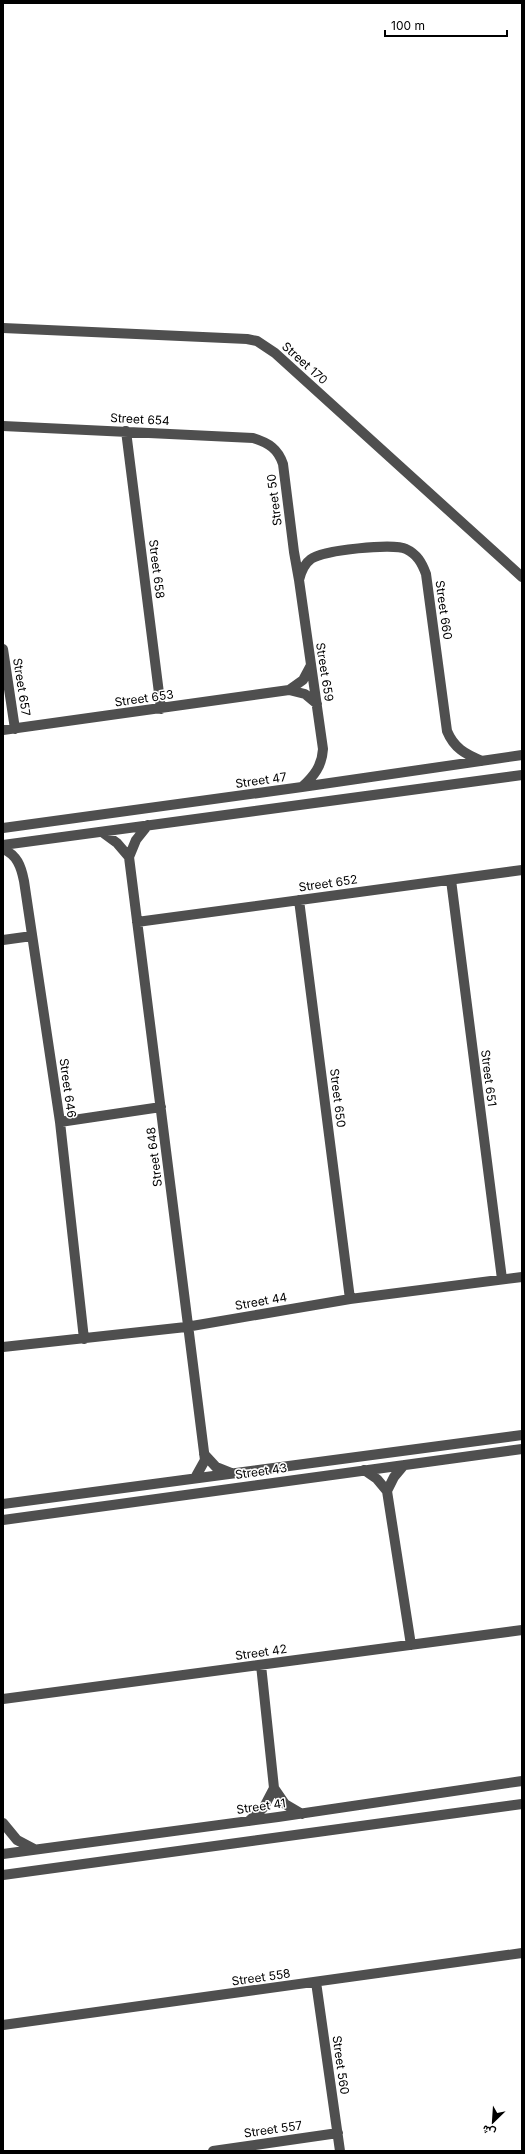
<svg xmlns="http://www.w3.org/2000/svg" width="525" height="2154" viewBox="0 0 525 2154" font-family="Inter,Vazirmatn,sans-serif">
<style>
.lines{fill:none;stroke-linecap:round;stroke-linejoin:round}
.minor{stroke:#4f4f4f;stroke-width:10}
.labels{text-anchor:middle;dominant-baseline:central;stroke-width:3;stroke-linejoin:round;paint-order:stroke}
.street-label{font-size:12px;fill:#000;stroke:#fff}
</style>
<rect width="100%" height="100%" fill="#fff"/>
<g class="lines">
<!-- minor -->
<path class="minor" d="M 3,328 L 247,339 L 257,341 L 275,353 L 522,577
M 3,426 L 253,438 C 269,443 278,449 283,464 L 294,552 L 299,580
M 126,431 L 161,709
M 3,649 L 15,729
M 289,690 L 303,680 L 311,665
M 3,730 L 289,690 L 305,694 L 317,704
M 302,787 C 314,776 322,766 323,749 L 299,580 C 301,572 304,564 311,559 C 322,550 394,543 406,549 C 417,554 422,563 426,574 L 447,731 C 454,748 465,754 482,761
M 148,825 L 136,840 L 129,857 L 205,1460 L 195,1478
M 3,828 L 302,787 L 522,755
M 102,832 L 117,843 L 129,857
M 3,845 L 522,775
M 3,849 C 17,855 21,866 24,881 L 60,1122 L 84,1339
M 451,880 L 502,1279
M 299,900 L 350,1299
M 137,922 L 522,870
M 3,940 L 32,936
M 60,1122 L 161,1107
M 3,1347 L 186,1327 L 350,1299 L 522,1277
M 204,1454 L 216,1467 L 231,1473
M 404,1465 L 394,1477 L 387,1491 L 411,1645
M 364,1470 L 377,1479 L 387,1491
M 3,1504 L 522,1435
M 3,1520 L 522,1449
M 261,1665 L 274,1788 L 285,1804 L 302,1814
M 3,1699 L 522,1630
M 249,1821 L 264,1807 L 274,1788
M 3,1823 L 17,1840 L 34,1849
M 3,1854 L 278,1817 L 522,1781
M 3,1875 L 522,1804
M 316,1982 L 340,2151
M 3,2025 L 522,1953
M 213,2151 L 338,2133"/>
</g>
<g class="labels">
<!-- street labels -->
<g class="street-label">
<text transform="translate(305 363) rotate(42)">Street 170</text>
<text transform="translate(140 419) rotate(3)">Street 654</text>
<text transform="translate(274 500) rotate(-97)">Street 50</text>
<text transform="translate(157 569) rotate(83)">Street 658</text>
<text transform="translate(444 610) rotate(82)">Street 660</text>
<text transform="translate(325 672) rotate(81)">Street 659</text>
<text transform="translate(22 687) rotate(81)">Street 657</text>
<text transform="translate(144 698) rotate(-8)">Street 653</text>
<text transform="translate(261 780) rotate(-8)">Street 47</text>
<text transform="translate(328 883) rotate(-8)">Street 652</text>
<text transform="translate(489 1078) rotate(83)">Street 651</text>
<text transform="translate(68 1088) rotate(82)">Street 646</text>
<text transform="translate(338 1098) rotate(83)">Street 650</text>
<text transform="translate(154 1157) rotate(-97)">Street 648</text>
<text transform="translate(261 1301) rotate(-10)">Street 44</text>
<text transform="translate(261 1471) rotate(-8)">Street 43</text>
<text transform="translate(261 1652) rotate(-8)">Street 42</text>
<text transform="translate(261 1806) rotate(-8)">Street 41</text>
<text transform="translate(261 1977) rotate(-8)">Street 558</text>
<text transform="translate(341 2065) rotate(82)">Street 560</text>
<text transform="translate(273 2129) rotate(-8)">Street 557</text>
</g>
</g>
<!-- border -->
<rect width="525" height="2154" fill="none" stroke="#000000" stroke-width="8"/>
<!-- north arrow -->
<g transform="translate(493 2122) rotate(205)" stroke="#ffffff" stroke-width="3" paint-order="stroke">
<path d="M0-3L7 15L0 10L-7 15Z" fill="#000000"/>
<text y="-6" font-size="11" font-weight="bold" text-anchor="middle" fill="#000000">ش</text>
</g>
<!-- scale -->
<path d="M385 30v6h122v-6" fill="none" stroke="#000000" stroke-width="2"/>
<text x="391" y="30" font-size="12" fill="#000000" stroke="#ffffff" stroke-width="3" paint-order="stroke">100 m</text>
</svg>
